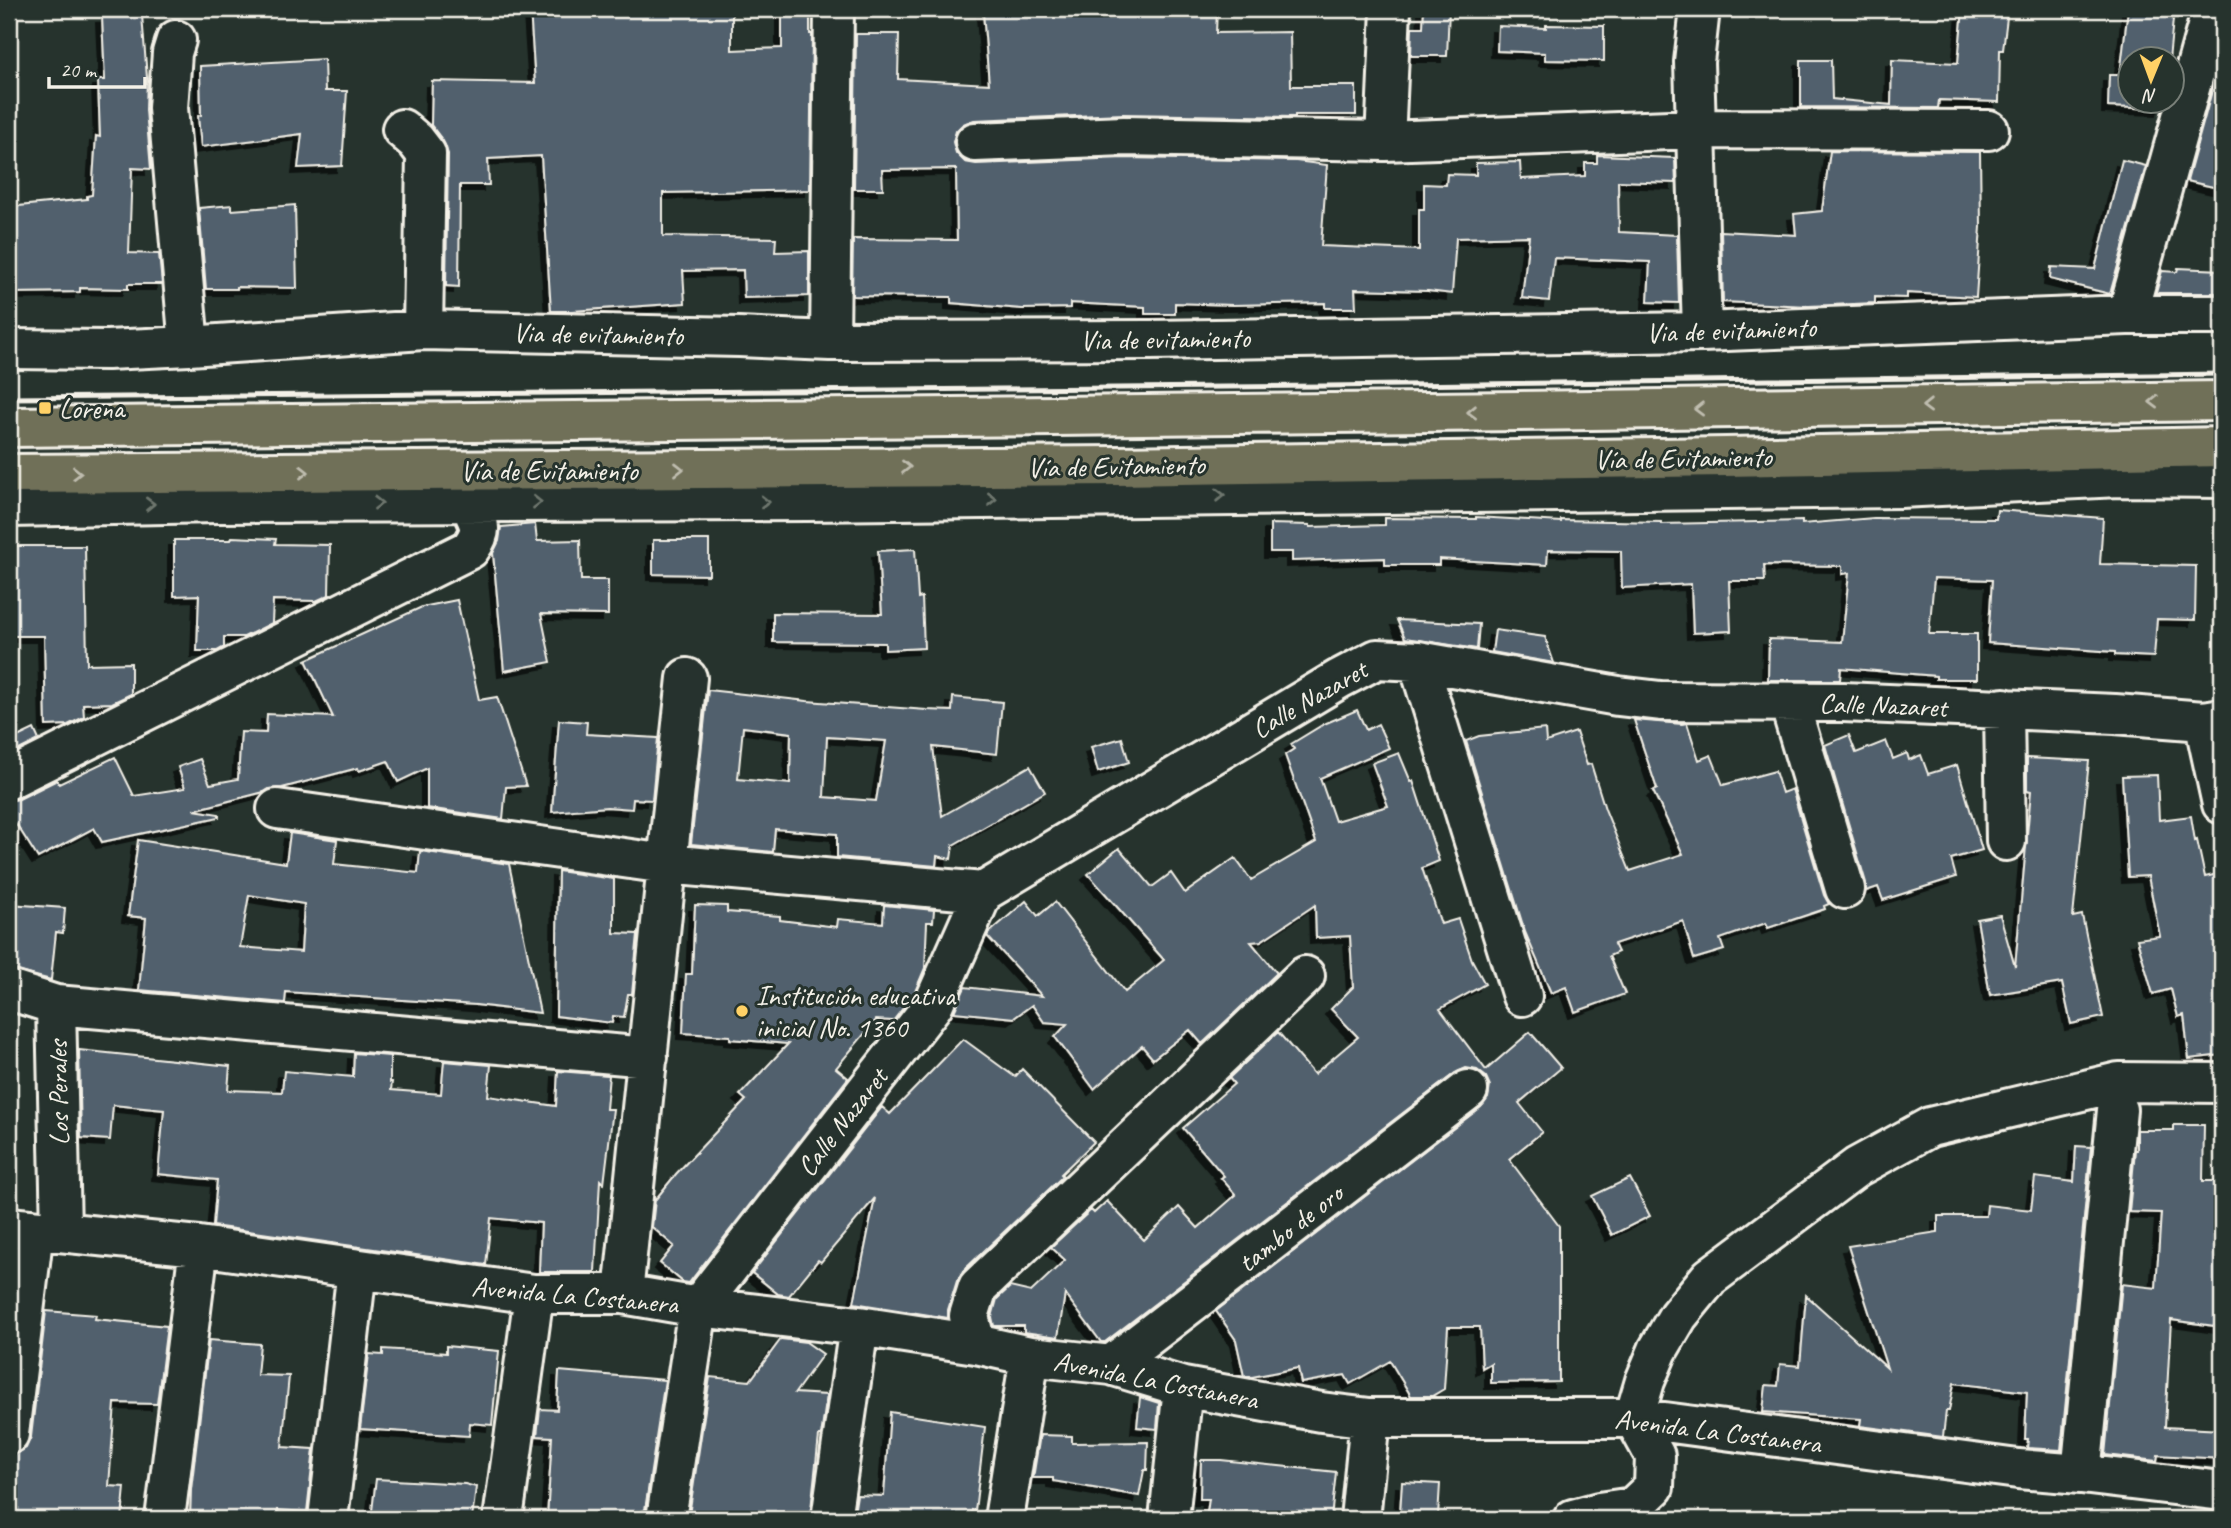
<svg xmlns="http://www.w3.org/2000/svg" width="2231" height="1528" viewBox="0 0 2231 1528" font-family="Caveat,sans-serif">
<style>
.building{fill:#51606d;stroke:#f4f1e8;stroke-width:2;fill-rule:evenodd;filter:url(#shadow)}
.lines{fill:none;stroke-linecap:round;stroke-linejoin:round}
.street-casing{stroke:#f4f1e8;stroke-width:44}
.highway-casing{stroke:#f4f1e8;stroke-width:44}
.street{stroke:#26332d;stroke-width:38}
.highway{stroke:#706f59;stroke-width:38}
.rail{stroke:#f4f1e8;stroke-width:5}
.oneway{stroke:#bfbdaf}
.oneway2{stroke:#6e766e}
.poi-dot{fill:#ffd166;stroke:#26332d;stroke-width:2.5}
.labels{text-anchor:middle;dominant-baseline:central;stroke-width:6;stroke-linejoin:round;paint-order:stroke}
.street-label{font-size:28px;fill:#f4f1e8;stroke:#26332d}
.poi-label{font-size:28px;fill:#f4f1e8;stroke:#26332d;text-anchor:start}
</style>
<defs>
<filter id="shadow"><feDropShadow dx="-6" dy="6" stdDeviation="0" flood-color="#0009"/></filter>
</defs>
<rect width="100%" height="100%" fill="#26332d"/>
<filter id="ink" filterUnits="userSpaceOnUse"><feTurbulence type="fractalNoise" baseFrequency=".0143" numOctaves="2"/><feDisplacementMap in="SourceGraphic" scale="14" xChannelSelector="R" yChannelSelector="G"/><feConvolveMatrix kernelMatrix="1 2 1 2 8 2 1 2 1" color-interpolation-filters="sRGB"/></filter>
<g filter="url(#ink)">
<!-- building -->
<path class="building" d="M 530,9 L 732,9 L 732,50 L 782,48 L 782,9 L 810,9 L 810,34 L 812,34 L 810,190 L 663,193 L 663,236 L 776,238 L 775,252 L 809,251 L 809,296 L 744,298 L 743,270 L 683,271 L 685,303 L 572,311 L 551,311 L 541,156 L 488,159 L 489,185 L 460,185 L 459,287 L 446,286 L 448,154 L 443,141 L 431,125 L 432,81 L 535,83 Z
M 1022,9 L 1217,9 L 1216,33 L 1290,32 L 1291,86 L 1356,86 L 1356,115 L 1295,115 L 1295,117 L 1123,114 L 974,120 L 963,124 L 956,131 L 953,142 L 956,153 L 965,162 L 976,164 L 1124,158 L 1296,161 L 1327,165 L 1321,246 L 1419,250 L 1419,209 L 1424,209 L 1424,184 L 1446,185 L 1447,174 L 1476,175 L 1476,163 L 1520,162 L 1521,179 L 1585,176 L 1585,163 L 1597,163 L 1597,155 L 1675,158 L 1676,183 L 1618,181 L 1619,232 L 1677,235 L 1679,303 L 1648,302 L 1650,262 L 1554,258 L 1549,301 L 1522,298 L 1529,236 L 1456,238 L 1452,294 L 1428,291 L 1355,289 L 1356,308 L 1325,308 L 1325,303 L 1233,305 L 1175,303 L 1175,314 L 1145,314 L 1145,307 L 1070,303 L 1070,308 L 1022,309 L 951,303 L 951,297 L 852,296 L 853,239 L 957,240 L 956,169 L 882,170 L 883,189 L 854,189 L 856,34 L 899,34 L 898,79 L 989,84 L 983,12 Z
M 1424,9 L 1449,9 L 1447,56 L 1411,56 L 1412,27 L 1423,27 Z
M 1963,9 L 2008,9 L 2003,50 L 2000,50 L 1999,102 L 1939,100 L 1938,108 L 1801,107 L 1801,60 L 1831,60 L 1832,99 L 1891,105 L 1892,60 L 1958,63 Z
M 2128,9 L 2174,9 L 2169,60 L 2130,60 L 2130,102 L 2164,102 L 2162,109 L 2108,107 L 2109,75 L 2120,75 Z
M 142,15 L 147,78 L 146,110 L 151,169 L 132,168 L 129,253 L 159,254 L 162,284 L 128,284 L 128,289 L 80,288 L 80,292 L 9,293 L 9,207 L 87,199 L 87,196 L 92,195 L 96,136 L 100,137 L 98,80 L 105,80 L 102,17 Z
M 1546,25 L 1604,26 L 1604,61 L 1545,60 L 1545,53 L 1497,51 L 1498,26 L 1546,28 Z
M 324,59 L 325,91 L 347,91 L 342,166 L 298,168 L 302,134 L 201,147 L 198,116 L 201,115 L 200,66 Z
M 2215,80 L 2222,81 L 2222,189 L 2187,181 Z
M 1830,151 L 1980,152 L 1981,227 L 1976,297 L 1907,293 L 1907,298 L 1875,297 L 1875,303 L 1809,306 L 1723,302 L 1721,231 L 1796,235 L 1794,214 L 1822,211 Z
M 2122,160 L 2146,166 L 2110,294 L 2050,279 L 2051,267 L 2095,269 Z
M 232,205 L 232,210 L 295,205 L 297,288 L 237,287 L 237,289 L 206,289 L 199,208 Z
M 2178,268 L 2222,270 L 2222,293 L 2156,293 L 2162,271 L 2177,272 Z
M 1997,510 L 2103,518 L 2100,564 L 2196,566 L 2195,620 L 2157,619 L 2154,657 L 2115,655 L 2115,652 L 1988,643 L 1992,580 L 1934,578 L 1929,634 L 1977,634 L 1977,679 L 1936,679 L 1936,676 L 1841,668 L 1840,680 L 1768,680 L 1769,639 L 1842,642 L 1849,573 L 1842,574 L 1842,566 L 1764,565 L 1765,581 L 1729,581 L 1731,631 L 1693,633 L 1691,584 L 1622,588 L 1621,551 L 1548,550 L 1547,565 L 1439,559 L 1439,565 L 1385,565 L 1385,558 L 1292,561 L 1292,552 L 1270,552 L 1270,524 L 1310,525 L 1310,527 L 1385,525 L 1385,518 L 1476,519 L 1476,517 L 1561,522 L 1561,520 L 1661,522 L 1661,524 L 1802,521 L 1802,524 L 1874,518 L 1996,519 Z
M 535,524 L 537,541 L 580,540 L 581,580 L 608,580 L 608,615 L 541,614 L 551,662 L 504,671 L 493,553 L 499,541 L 501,527 Z
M 232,537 L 276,539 L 275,544 L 330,545 L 329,595 L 316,601 L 273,600 L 272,623 L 244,637 L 224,637 L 224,647 L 217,651 L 197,651 L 199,595 L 174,596 L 174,540 L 231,540 Z
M 653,540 L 709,540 L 709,575 L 653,574 Z
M 9,546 L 85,546 L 87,664 L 131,663 L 131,694 L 112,703 L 83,704 L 84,717 L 68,725 L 46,726 L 44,636 L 9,636 Z
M 915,549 L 918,598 L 922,597 L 924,648 L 885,650 L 885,643 L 773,642 L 773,613 L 882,614 L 878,551 Z
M 457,600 L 479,700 L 497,697 L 526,786 L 506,787 L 503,819 L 427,808 L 427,768 L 398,782 L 388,761 L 359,771 L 358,768 L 282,788 L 269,789 L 264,792 L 194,810 L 219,814 L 219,817 L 102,842 L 94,828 L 38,858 L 17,825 L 9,829 L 9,801 L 19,799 L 57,780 L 59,784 L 115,757 L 134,796 L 185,788 L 178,767 L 200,759 L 210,784 L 238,779 L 241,732 L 266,733 L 267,714 L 333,717 L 306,660 L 422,607 Z
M 1397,620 L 1479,624 L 1477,649 L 1405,638 Z
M 1495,630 L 1545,637 L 1554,663 L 1492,652 Z
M 708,690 L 807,701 L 927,710 L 952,711 L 953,697 L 1002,702 L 997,754 L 933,747 L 942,816 L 1030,766 L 1045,792 L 953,845 L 951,859 L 937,856 L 936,866 L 837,857 L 837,834 L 775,829 L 773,852 L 691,844 ZM 743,727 L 791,733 L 790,784 L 738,779 ZM 827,737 L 886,741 L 876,801 L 824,797 Z
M 1357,710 L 1366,730 L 1378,724 L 1389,748 L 1320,778 L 1335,821 L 1388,806 L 1372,763 L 1399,753 L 1411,782 L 1413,781 L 1439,861 L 1422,868 L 1441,924 L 1458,919 L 1472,960 L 1485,984 L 1440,1009 L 1486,1070 L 1530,1032 L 1561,1068 L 1519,1103 L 1542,1132 L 1509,1159 L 1559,1226 L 1559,1382 L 1491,1383 L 1491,1363 L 1482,1368 L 1480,1327 L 1448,1327 L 1444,1389 L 1432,1396 L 1411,1396 L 1390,1361 L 1350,1384 L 1345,1375 L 1301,1383 L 1298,1368 L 1252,1377 L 1244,1376 L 1236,1340 L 1216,1311 L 1481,1107 L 1488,1098 L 1490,1086 L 1486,1077 L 1477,1070 L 1466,1068 L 1455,1073 L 1105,1342 L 1101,1342 L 1065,1294 L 1058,1337 L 1024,1332 L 1024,1326 L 994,1326 L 992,1317 L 997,1299 L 1010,1287 L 1031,1292 L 1065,1260 L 1051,1247 L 1091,1210 L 1094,1213 L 1107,1201 L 1144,1240 L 1179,1207 L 1198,1228 L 1236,1195 L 1221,1178 L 1224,1176 L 1183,1128 L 1234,1084 L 1229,1078 L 1278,1032 L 1314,1074 L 1358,1037 L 1331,1009 L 1353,987 L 1350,936 L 1316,938 L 1315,905 L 1261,941 L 1251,942 L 1277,973 L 1202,1044 L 1190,1030 L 1153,1059 L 1142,1046 L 1094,1089 L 1055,1037 L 1067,1024 L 1044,1022 L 1032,1005 L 1014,1018 L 954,1012 L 965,987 L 1042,996 L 987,936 L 989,933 L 1026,901 L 1038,916 L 1055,902 L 1125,992 L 1164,960 L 1088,874 L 1119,848 L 1152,887 L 1171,873 L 1185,893 L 1235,858 L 1251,880 L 1316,842 L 1285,755 L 1294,749 L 1291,744 L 1324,724 Z
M 559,720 L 587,722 L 586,734 L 658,738 L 652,800 L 633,799 L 632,809 L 607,807 L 552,812 Z
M 1634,720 L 1682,724 L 1687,723 L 1699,760 L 1711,755 L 1723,785 L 1775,771 L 1782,793 L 1792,789 L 1824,895 L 1829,904 L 1824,906 L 1825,909 L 1768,928 L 1766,923 L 1720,939 L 1724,950 L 1694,959 L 1683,921 L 1614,944 L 1618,952 L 1609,956 L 1625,994 L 1575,1012 L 1566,987 L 1551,993 L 1525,932 L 1466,741 L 1479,736 L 1545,729 L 1546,742 L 1576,732 L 1587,765 L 1591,764 L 1605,809 L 1630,871 L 1683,854 L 1653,791 L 1657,789 Z
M 34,729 L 39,740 L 9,755 L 9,741 Z
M 1849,735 L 1856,753 L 1886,741 L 1893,759 L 1907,753 L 1909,760 L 1921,755 L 1928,774 L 1957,765 L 1982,850 L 1951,859 L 1956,877 L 1883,900 L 1878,887 L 1866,891 L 1866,883 L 1825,745 Z
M 1122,738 L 1129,762 L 1098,772 L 1091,747 Z
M 2027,758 L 2089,761 L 2073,917 L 2082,915 L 2103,1017 L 2071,1024 L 2062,983 L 1990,995 L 1977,919 L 2000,915 L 2015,967 L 2031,791 L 2027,790 Z
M 2157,775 L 2159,820 L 2191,816 L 2195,841 L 2197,840 L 2205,877 L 2222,873 L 2222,1055 L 2189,1059 L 2184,1015 L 2178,1017 L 2171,989 L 2153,994 L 2137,939 L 2160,936 L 2148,876 L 2128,877 L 2122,776 Z
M 290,833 L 337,840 L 334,864 L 418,873 L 420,851 L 509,864 L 540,1013 L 476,1005 L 286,992 L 285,1003 L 139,990 L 146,918 L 128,916 L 138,840 L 286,863 ZM 249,895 L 304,904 L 301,952 L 240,947 Z
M 558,871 L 614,879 L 614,933 L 638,934 L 632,994 L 628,994 L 624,1017 L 613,1016 L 612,1023 L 556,1016 Z
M 9,904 L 65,908 L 63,933 L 56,932 L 51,980 L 9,969 Z
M 695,905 L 727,906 L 727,912 L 780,916 L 780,920 L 837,927 L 838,919 L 883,923 L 884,905 L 934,910 L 933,922 L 927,922 L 925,968 L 914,994 L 893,1021 L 876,1020 L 836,1068 L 848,1078 L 689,1283 L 683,1282 L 660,1263 L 674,1246 L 652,1227 L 655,1200 L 676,1174 L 746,1100 L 740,1095 L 788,1044 L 730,1039 L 730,1036 L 683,1033 L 686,974 L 692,974 Z
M 963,1039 L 1015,1077 L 1022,1069 L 1094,1142 L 1061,1174 L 1063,1176 L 963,1271 L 957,1281 L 948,1310 L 948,1318 L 854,1303 L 875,1198 L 821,1262 L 818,1260 L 789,1296 L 778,1294 L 752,1273 L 882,1107 L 890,1114 Z
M 79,1050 L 230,1066 L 228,1090 L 282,1092 L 284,1071 L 353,1077 L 354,1053 L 390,1056 L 390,1082 L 392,1082 L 391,1090 L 441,1094 L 444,1061 L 491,1065 L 488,1096 L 556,1106 L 558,1071 L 609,1075 L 606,1109 L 613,1109 L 604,1184 L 600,1180 L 595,1272 L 539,1272 L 541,1223 L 491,1218 L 486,1265 L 213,1226 L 217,1180 L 158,1174 L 164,1110 L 113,1105 L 110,1140 L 81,1138 Z
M 2174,1125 L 2204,1125 L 2203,1181 L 2222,1181 L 2222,1327 L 2171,1320 L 2165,1427 L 2222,1430 L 2222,1459 L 2158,1455 L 2157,1461 L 2105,1455 L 2122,1284 L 2156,1288 L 2161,1213 L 2129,1212 L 2135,1150 L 2137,1150 L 2137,1130 L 2174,1130 Z
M 2076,1146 L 2091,1147 L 2061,1450 L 2027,1448 L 2028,1439 L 2025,1439 L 2027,1392 L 1954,1383 L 1949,1411 L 1946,1411 L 1943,1437 L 1860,1426 L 1861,1419 L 1763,1412 L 1766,1385 L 1778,1386 L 1780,1364 L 1800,1366 L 1806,1295 L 1887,1368 L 1848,1246 L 1938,1232 L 1938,1216 L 1986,1216 L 1987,1205 L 2031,1210 L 2035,1177 L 2074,1182 Z
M 1630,1178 L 1650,1216 L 1612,1235 L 1592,1196 Z
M 46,1311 L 96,1315 L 95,1319 L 167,1326 L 157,1404 L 115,1403 L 109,1486 L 125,1487 L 122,1519 L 10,1517 L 15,1455 L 26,1448 L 31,1437 Z
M 781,1339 L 806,1342 L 823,1354 L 795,1393 L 827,1395 L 821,1436 L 819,1436 L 810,1519 L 715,1519 L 712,1517 L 689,1515 L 710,1377 L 750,1381 Z
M 209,1340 L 260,1344 L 257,1375 L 289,1376 L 282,1447 L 314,1449 L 307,1512 L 278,1510 L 277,1519 L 190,1519 L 191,1490 Z
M 446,1346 L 499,1351 L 492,1425 L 470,1423 L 469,1436 L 360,1429 L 369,1354 L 383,1355 L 383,1349 L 446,1353 Z
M 559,1371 L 665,1380 L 645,1510 L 642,1511 L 642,1519 L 547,1519 L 552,1437 L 537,1436 L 540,1409 L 557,1410 Z
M 1140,1397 L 1159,1403 L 1157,1429 L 1137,1427 Z
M 890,1412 L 985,1427 L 975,1511 L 972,1510 L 970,1519 L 853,1519 L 857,1495 L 884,1496 Z
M 1040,1435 L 1072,1436 L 1072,1443 L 1148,1442 L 1147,1470 L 1144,1470 L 1139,1496 L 1053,1481 L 1053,1478 L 1033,1478 Z
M 1201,1460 L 1221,1460 L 1336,1472 L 1331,1519 L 1206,1519 L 1209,1499 L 1200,1499 Z
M 376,1479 L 465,1484 L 476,1487 L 472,1519 L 371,1519 Z
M 1402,1482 L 1440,1484 L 1438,1516 L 1400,1513 Z"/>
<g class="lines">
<defs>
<path id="street" d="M 1700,9 L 1694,62 L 1702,332
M 176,40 L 172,53 L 168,108 L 189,346
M 402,129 L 416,141 L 426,154 L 423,330
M 1385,141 L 1391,9
M 975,142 L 1124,136 L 1385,141 L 1695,129 L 1989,130
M 2127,315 L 2212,9
M 830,341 L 834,9
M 9,349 L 107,350 L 189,346 L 423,330 L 739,337 L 830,341 L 1150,340 L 1702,332 L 2127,315 L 2222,315
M 9,507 L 218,503 L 808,501 L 1900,488 L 2119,477 L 2222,478
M 1418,661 L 1522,996
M 1789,702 L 1845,889
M 2004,708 L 2006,841
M 2204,721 L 2222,804
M 9,779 L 470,549 C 485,528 479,524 469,502
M 277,809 L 666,864 L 983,892
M 9,990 L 56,1005 L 61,1231
M 56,1005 L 648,1057
M 9,1227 L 199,1246 L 534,1294 L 623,1294 L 698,1307 L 859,1326 L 976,1344 L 1030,1356 L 1111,1365 L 1183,1387 L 1321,1412 L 1370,1418 L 1634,1418 L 2018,1469 L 2081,1474 L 2222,1491
M 623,1294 C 645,1088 664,883 687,678
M 976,1344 L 969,1316 L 978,1287 L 1305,976
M 1111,1365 L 1468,1090
M 9,1434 L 34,1230
M 2081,1474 L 2117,1110
M 165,1519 L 199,1246
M 328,1519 L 357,1269
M 503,1519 L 534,1294
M 666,1519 L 698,1307 L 933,1005 L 983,892 L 1339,679 L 1377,659 L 1418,661 L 1618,696 L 1661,701 L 1843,702 L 2115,714 L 2204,721 L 2222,718
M 831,1519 L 859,1326
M 1004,1519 L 1030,1356
M 1169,1519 L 1183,1387
M 1360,1519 L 1370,1418
M 1573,1519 L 1599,1512 L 1633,1507 L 1654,1487 L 1655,1456 L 1634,1418 L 1645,1381 L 1658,1350 L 1678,1316 L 1710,1277 L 1857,1167 L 1930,1127 L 2119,1082 L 2222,1083"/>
<path id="highway" d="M 9,427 L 1520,411 L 2222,401
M 9,474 L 1117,466 L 1726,457 L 2222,447"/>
</defs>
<!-- street casing -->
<use href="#street" class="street-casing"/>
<!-- highway casing -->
<use href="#highway" class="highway-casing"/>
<!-- street -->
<use href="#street" class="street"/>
<!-- highway -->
<use href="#highway" class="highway"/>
<!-- rail -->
<path class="rail" d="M 9,398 L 1326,386 L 2222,374"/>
</g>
<!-- one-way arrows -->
<defs><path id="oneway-chevron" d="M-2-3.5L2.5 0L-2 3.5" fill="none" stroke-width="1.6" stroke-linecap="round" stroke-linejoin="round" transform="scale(1.75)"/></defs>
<g class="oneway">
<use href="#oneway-chevron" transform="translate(2154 402) rotate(179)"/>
<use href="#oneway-chevron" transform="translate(1927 406) rotate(179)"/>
<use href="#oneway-chevron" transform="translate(1699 409) rotate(179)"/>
<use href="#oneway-chevron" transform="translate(1472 412) rotate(179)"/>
<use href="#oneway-chevron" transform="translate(906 467)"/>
<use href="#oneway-chevron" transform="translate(679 469)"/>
<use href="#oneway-chevron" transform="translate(304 472)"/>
<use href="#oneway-chevron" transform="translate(77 473)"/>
</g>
<g class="oneway2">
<use href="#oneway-chevron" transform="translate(1220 495) rotate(-1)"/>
<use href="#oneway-chevron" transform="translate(992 499) rotate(-1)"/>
<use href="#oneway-chevron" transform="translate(537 502)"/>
<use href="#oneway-chevron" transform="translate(765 502)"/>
<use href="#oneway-chevron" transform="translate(378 503)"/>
<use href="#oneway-chevron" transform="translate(150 504) rotate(-1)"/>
</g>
</g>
<!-- markers -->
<g class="poi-dot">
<rect x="38" y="401" width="14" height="14" rx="3.5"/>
<circle cx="742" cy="1011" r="7"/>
</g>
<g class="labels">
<!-- street labels -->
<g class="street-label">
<text transform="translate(1731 330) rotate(-2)">Via de evitamiento</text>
<text transform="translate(598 334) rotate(1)">Via de evitamiento</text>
<text transform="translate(1165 339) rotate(-1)">Via de evitamiento</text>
<text transform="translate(1683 458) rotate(-1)">Vía de Evitamiento</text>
<text transform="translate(1116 466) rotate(-1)">Vía de Evitamiento</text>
<text x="549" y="470">Vía de Evitamiento</text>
<text transform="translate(1309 699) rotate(-30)">Calle Nazaret</text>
<text transform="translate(1883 705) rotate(2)">Calle Nazaret</text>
<text transform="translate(58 1093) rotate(-91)">Los Perales</text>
<text transform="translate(842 1122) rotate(-52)">Calle Nazaret</text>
<text transform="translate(1290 1228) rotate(-38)">tambo de oro</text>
<text transform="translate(575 1295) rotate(5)">Avenida La Costanera</text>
<text transform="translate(1156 1380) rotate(11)">Avenida La Costanera</text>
<text transform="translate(1718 1431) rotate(7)">Avenida La Costanera</text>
</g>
<!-- poi labels -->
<g class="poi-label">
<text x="59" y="408">Lorena</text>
<text x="756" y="995">Institución educativa<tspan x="756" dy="32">inicial No. 1360</tspan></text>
</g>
</g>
<!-- margin -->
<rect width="2231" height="1528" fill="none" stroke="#26332d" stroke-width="35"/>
<rect x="18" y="18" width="2196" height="1493" fill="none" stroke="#f4f1e8" stroke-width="2.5" filter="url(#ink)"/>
<!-- north arrow -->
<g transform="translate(2151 80) rotate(181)"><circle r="33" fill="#26332d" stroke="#787f78" stroke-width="2"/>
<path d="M0-5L12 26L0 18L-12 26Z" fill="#ffd166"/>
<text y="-10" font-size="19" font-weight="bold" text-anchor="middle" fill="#f4f1e8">N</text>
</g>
<!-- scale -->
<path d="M49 77v10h96v-10" fill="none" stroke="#f4f1e8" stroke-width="3.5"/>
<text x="60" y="77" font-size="21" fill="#f4f1e8" stroke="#26332d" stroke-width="5" paint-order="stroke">20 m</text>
</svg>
